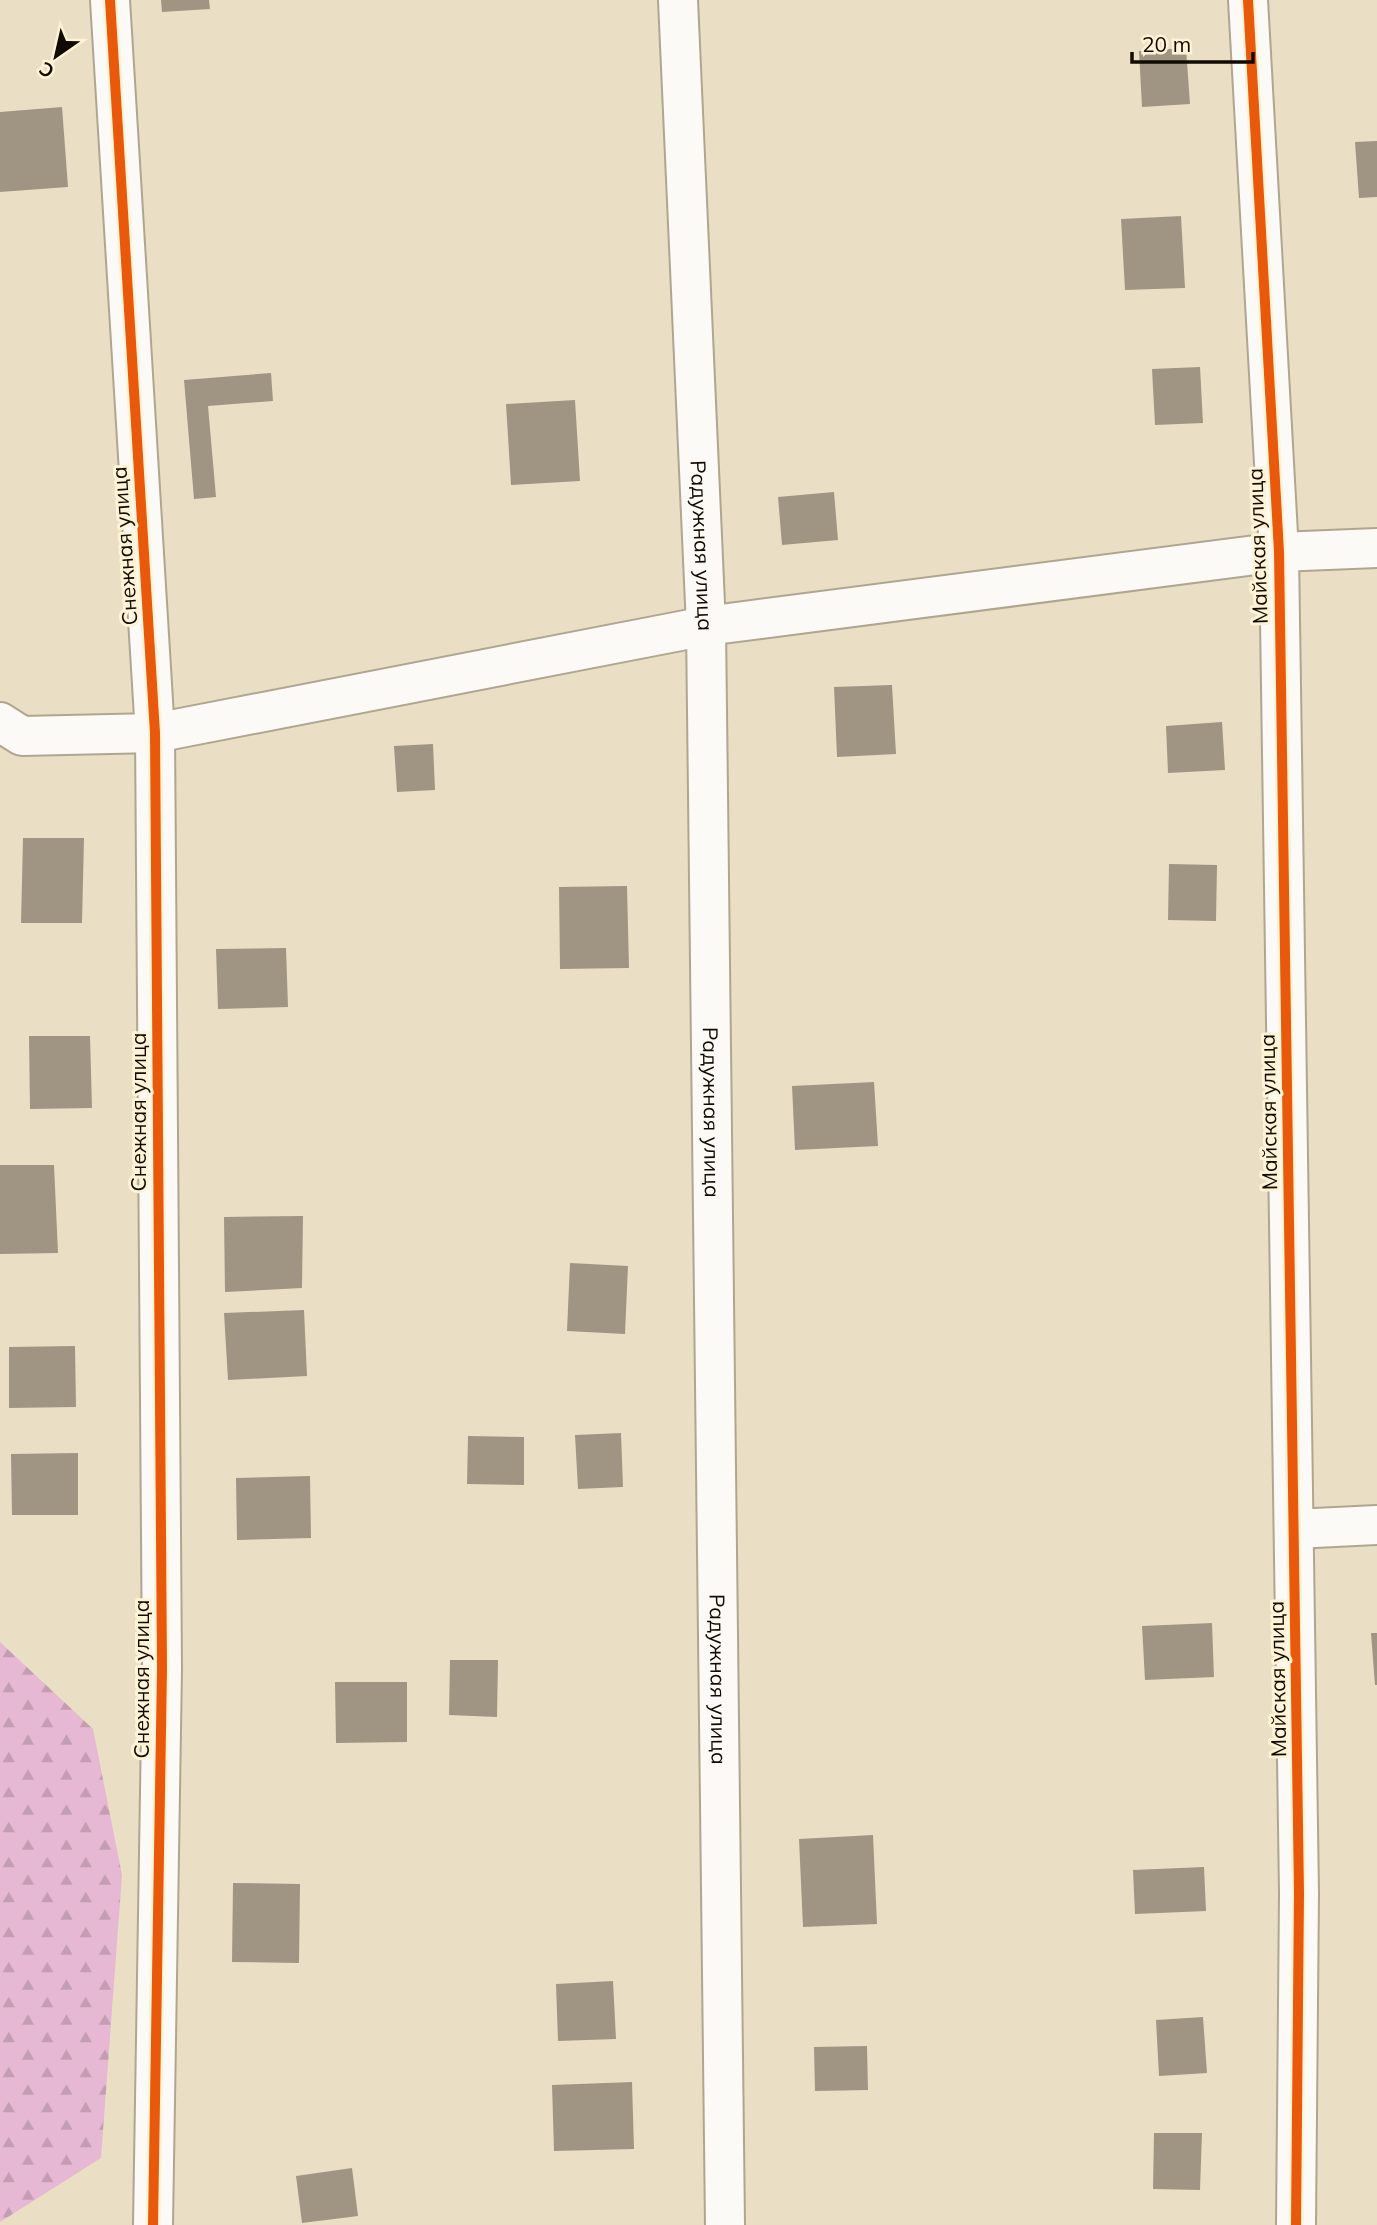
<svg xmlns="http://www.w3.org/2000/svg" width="1377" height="2225" viewBox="0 0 1377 2225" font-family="Mulish,sans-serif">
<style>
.forest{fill:url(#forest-firs)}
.building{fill:#a09583}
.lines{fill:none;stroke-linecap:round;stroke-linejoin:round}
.minor-casing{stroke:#afa691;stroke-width:42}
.minor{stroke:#fcfaf6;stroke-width:38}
.cycleway-casing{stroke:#fff3d6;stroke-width:15}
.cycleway{stroke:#e8590c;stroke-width:10}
.labels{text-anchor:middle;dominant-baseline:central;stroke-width:6;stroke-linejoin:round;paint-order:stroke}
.street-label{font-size:21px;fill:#110a00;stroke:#fff3d6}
</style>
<defs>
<pattern id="forest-firs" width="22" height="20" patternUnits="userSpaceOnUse" patternTransform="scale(1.75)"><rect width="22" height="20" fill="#e6b8d3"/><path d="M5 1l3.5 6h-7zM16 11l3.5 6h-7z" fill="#c49db3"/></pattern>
</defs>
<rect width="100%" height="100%" fill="#eadfc4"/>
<!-- forest -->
<path class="forest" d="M 0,1642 L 93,1729 L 122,1875 L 101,2158 L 0,2222 Z"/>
<!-- building -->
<path class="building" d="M 161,0 L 209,0 L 210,9 L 162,12 Z
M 1186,48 L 1190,104 L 1142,107 L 1139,51 Z
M 62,107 L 68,187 L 0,192 L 0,112 Z
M 1377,141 L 1377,197 L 1359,198 L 1355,142 Z
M 1181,216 L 1185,288 L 1125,290 L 1121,219 Z
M 1200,367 L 1203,423 L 1155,425 L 1152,369 Z
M 271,373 L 273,401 L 208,406 L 216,497 L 194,499 L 184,380 Z
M 575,400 L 580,481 L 511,485 L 506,404 Z
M 834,492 L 838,540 L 782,545 L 778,497 Z
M 892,685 L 896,754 L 837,757 L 834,687 Z
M 1222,722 L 1225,770 L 1168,773 L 1166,726 Z
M 433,744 L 435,790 L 397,792 L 394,746 Z
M 23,838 L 84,838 L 82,923 L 21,923 Z
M 1169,864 L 1217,865 L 1216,921 L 1168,920 Z
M 627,886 L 629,968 L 560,969 L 559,887 Z
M 286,948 L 288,1007 L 218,1009 L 216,949 Z
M 29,1036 L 90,1036 L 92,1108 L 30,1109 Z
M 874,1082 L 878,1146 L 795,1150 L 792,1086 Z
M 0,1165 L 54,1165 L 58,1253 L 0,1254 Z
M 303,1216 L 302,1288 L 225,1292 L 224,1217 Z
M 570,1263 L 628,1266 L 625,1334 L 567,1331 Z
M 304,1310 L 307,1376 L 228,1380 L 224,1313 Z
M 75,1346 L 76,1407 L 9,1408 L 9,1347 Z
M 621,1433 L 623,1487 L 578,1489 L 575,1435 Z
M 468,1436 L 524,1437 L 524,1485 L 467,1484 Z
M 78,1453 L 78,1515 L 12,1515 L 11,1454 Z
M 310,1476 L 311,1538 L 237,1540 L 236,1478 Z
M 1212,1623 L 1214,1677 L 1145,1680 L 1142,1626 Z
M 1371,1633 L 1377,1633 L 1377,1685 L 1375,1685 Z
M 450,1660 L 498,1660 L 497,1717 L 449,1715 Z
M 335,1682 L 407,1682 L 407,1742 L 336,1743 Z
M 873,1835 L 877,1924 L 803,1927 L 799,1839 Z
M 1204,1867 L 1206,1911 L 1135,1914 L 1133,1870 Z
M 233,1883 L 300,1884 L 299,1963 L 232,1962 Z
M 613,1981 L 616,2039 L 558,2041 L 556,1984 Z
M 1203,2017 L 1207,2073 L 1159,2076 L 1156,2020 Z
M 867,2046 L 868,2090 L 815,2091 L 814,2047 Z
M 632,2082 L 634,2149 L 554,2151 L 552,2085 Z
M 1154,2133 L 1202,2133 L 1200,2190 L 1153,2189 Z
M 352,2168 L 358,2216 L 302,2223 L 296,2176 Z"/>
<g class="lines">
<defs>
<g id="minor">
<path d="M 110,0 L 155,733 L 162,1668 L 153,2225"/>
<path id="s1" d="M 678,0 L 706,626 L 725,2225"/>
<path d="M 1248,0 L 1279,552 L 1299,1893 L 1296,2225"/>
<path d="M 0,722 L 22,736 L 155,733 L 706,626 L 1279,552 L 1377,548"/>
<path d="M 1294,1529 L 1377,1525"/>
</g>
</defs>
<!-- minor casing -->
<use href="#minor" class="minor-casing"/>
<!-- minor -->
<use href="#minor" class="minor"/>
<defs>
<path id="cycleway" d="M 110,0 L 155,733 L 162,1668 L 153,2225
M 1248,0 L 1279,552 L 1299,1893 L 1296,2225"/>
</defs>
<!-- cycleway casing -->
<use href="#cycleway" class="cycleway-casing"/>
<!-- cycleway -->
<use href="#cycleway" class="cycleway"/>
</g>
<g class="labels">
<!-- street labels -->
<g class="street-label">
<text stroke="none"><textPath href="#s1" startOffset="546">Радужная улица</textPath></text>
<text transform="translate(124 546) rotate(-94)">Снежная улица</text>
<text transform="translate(1257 546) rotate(-92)">Майская улица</text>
<text transform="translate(138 1112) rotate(-90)">Снежная улица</text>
<text stroke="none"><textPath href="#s1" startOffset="1113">Радужная улица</textPath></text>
<text transform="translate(1268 1112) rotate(-91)">Майская улица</text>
<text transform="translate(141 1679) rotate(-90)">Снежная улица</text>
<text stroke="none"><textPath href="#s1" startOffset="1680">Радужная улица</textPath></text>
<text transform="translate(1277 1679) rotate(-91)">Майская улица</text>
</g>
</g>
<!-- north arrow -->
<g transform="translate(56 56) rotate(214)" stroke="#fff3d6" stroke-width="5" paint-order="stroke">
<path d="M0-5L12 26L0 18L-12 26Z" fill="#110a00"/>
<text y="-10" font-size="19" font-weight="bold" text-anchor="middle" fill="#110a00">С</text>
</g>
<!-- scale -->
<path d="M1132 52v10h121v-10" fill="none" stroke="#110a00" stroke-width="3.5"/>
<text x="1142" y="52" font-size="21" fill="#110a00" stroke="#fff3d6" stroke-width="5" paint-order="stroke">20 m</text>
</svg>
